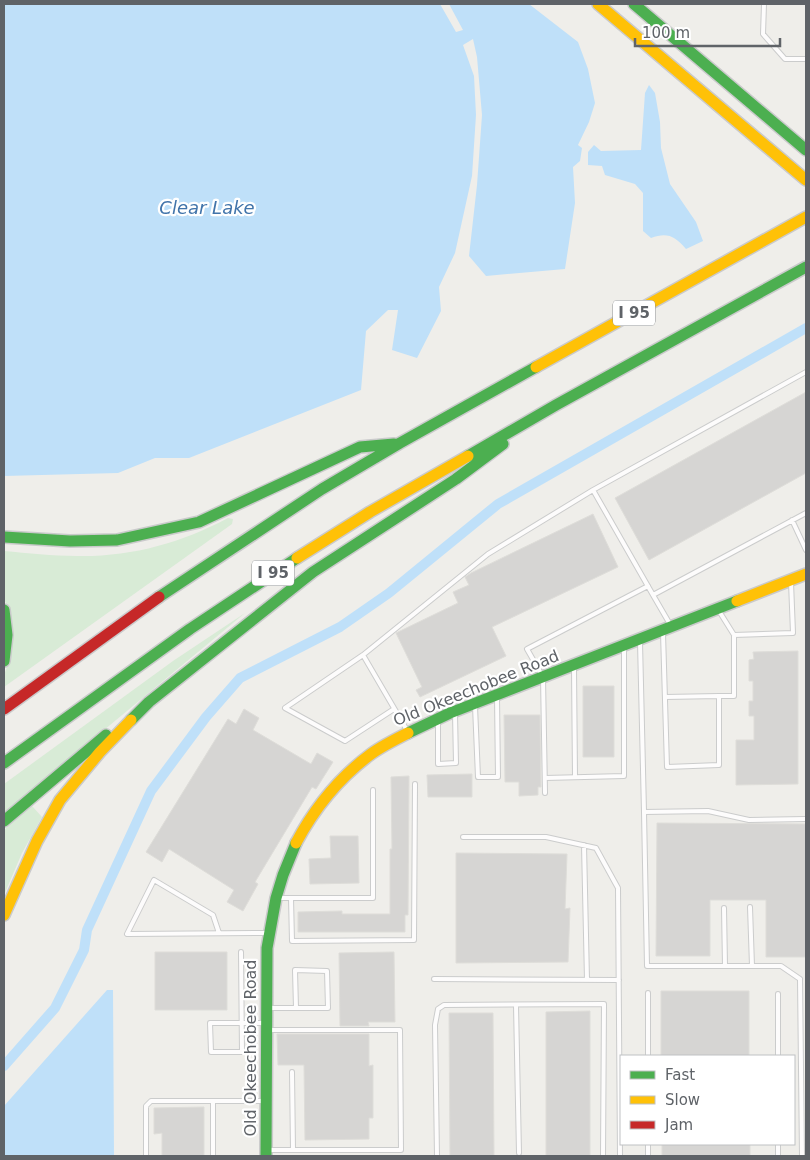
<svg xmlns="http://www.w3.org/2000/svg" width="810" height="1160" viewBox="0 0 810 1160" font-family="'DejaVu Sans',sans-serif">
<style>
.green{fill:#d8ebd6}
.water{fill:#bfe0f9}
.lines{fill:none;stroke-linecap:round;stroke-linejoin:round}
.canal{stroke:#bfe0f9;stroke-width:10}
.building{fill:#d6d5d3;stroke:#deddd9}
.lane-casing{stroke:#cbcccc;stroke-width:6}
.fast-casing{stroke:#cacacb;stroke-width:14}
.slow-casing{stroke:#cacacb;stroke-width:14}
.jam-casing{stroke:#cacacb;stroke-width:14}
.lane{stroke:#fdfcfc;stroke-width:4}
.fast{stroke:#4caf50;stroke-width:11}
.slow{stroke:#ffc107;stroke-width:11}
.jam{stroke:#c62828;stroke-width:11}
.labels{text-anchor:middle;dominant-baseline:central;stroke-width:4.5;stroke-linejoin:round;paint-order:stroke}
.shield{fill:#fff;stroke:#8f9295;stroke-width:1}
.shield-label{font-size:15px;font-weight:bold;fill:#5f6368}
.street-label{font-size:16px;fill:#5f6368;stroke:#fff}
.water-label{font-size:18px;font-style:italic;fill:#4174aa;stroke:#fff}
</style>
<rect width="100%" height="100%" fill="#efeeea"/>
<!-- green -->
<path class="green" d="M 228,518 L 233,519 L 232,524 L 4,687 L 4,675 L 10,659 L 9,610 L 4,599 L 4,551 C 28,553 52,556 77,556 C 131,557 181,543 228,518 Z
M 245,613 L 4,813 L 4,784 L 173,661 Z
M 32,806 L 42,817 L 22,853 L 4,895 L 4,830 Z"/>
<!-- water -->
<path class="water" d="M 4,4 L 440,4 L 456,32 L 463,30 L 449,4 L 529,4 L 578,42 L 588,69 L 595,103 L 589,122 L 578,145 L 582,148 L 580,161 L 573,167 L 575,203 L 565,269 L 486,276 L 469,256 L 477,185 L 482,115 L 477,57 L 473,39 L 463,45 L 474,76 L 476,115 L 472,176 L 455,253 L 439,287 L 441,311 L 417,358 L 392,350 L 398,310 L 388,310 L 366,331 L 361,390 L 189,458 L 155,458 L 118,473 L 4,476 Z
M 649,85 L 655,93 L 660,122 L 661,148 L 670,184 L 696,222 L 703,241 L 686,249 C 675,236 667,232 651,238 L 643,231 L 643,193 L 635,184 L 605,175 L 602,166 L 588,165 L 588,152 L 594,145 L 601,151 L 641,150 L 645,93 Z
M 107,990 L 113,990 L 114,1156 L 4,1156 L 4,1106 Z"/>
<g class="lines">
<!-- canal -->
<path class="canal" d="M 4,1066 L 55,1008 L 84,950 L 87,930 L 151,791 L 206,717 L 240,678 L 340,627 L 389,593 L 498,504 L 806,328"/>
</g>
<!-- building -->
<path class="building" d="M 806,392 L 806,473 L 649,560 L 615,498 Z
M 593,514 L 618,567 L 492,627 L 506,656 L 420,697 L 416,690 L 422,687 L 396,633 L 458,603 L 453,592 L 469,585 L 465,577 L 471,573 Z
M 798,651 L 798,784 L 736,785 L 736,740 L 754,740 L 754,716 L 749,716 L 749,701 L 753,701 L 753,681 L 749,681 L 749,660 L 754,659 L 753,652 Z
M 583,686 L 614,686 L 614,757 L 583,757 Z
M 244,709 L 259,718 L 253,730 L 311,764 L 317,753 L 333,762 L 316,789 L 312,787 L 255,882 L 258,884 L 243,911 L 227,902 L 234,890 L 169,849 L 162,862 L 146,852 L 228,719 L 236,724 Z
M 504,715 L 540,715 L 541,787 L 538,787 L 538,795 L 519,796 L 519,782 L 505,782 Z
M 472,774 L 472,797 L 428,797 L 427,775 Z
M 409,776 L 408,915 L 405,915 L 405,932 L 298,932 L 298,912 L 342,911 L 342,914 L 390,914 L 390,849 L 392,849 L 391,777 Z
M 657,823 L 806,824 L 806,957 L 766,957 L 766,900 L 710,900 L 710,956 L 656,956 Z
M 330,836 L 358,836 L 359,883 L 310,884 L 309,859 L 331,858 Z
M 456,853 L 567,854 L 565,909 L 570,908 L 568,962 L 456,963 Z
M 155,952 L 227,952 L 227,1010 L 155,1010 Z
M 394,952 L 395,1022 L 368,1022 L 369,1026 L 340,1026 L 339,953 Z
M 661,991 L 749,991 L 749,1056 L 661,1056 Z
M 590,1011 L 590,1156 L 546,1156 L 546,1012 Z
M 449,1013 L 493,1013 L 494,1156 L 450,1156 Z
M 277,1034 L 369,1034 L 369,1066 L 373,1065 L 373,1118 L 369,1118 L 369,1139 L 305,1140 L 304,1065 L 278,1065 Z
M 204,1107 L 204,1156 L 162,1156 L 162,1133 L 154,1134 L 154,1108 Z
M 662,1144 L 750,1144 L 750,1156 L 662,1156 Z"/>
<g class="lines">
<defs>
<path id="lane" d="M 764,4 L 763,34 L 785,59 L 806,59
M 593,490 L 653,595 L 806,513
M 792,520 L 806,550
M 653,595 L 671,626
M 663,633 L 667,767 L 719,765 L 719,696 L 665,697
M 734,635 L 793,633 L 791,582
M 640,642 L 644,812
M 363,655 L 488,554 L 593,490 L 806,372
M 574,668 L 575,777
M 719,696 L 734,696 L 734,635 L 719,611
M 475,706 L 478,777 L 498,777 L 497,697
M 394,709 L 345,741 L 285,708 L 363,655 L 408,732
M 438,721 L 438,764 L 456,763 L 455,713
M 545,778 L 624,776 L 624,647
M 545,793 L 543,677 L 527,649 L 648,586
M 463,837 L 546,837 L 596,848 L 618,888 L 620,1156
M 584,845 L 587,980
M 277,898 L 373,898 L 373,790
M 291,898 L 292,941 L 414,940 L 415,784
M 750,907 L 752,966
M 724,908 L 725,966
M 219,933 L 213,915 L 154,880 L 127,934 L 269,933
M 241,952 L 242,1052 L 211,1052 L 210,1023 L 266,1023
M 434,979 L 619,980
M 800,979 L 781,966 L 647,966 L 644,812 L 708,811 L 749,820 L 806,819
M 800,979 L 802,1156
M 648,993 L 648,1056
M 778,994 L 778,1056
M 516,1005 L 519,1153
M 269,1008 L 328,1008 L 327,971 L 295,970 L 296,1008
M 292,1072 L 293,1150
M 213,1101 L 213,1156
M 648,1144 L 648,1156
M 778,1144 L 778,1156
M 268,1150 L 401,1150 L 400,1030 L 269,1030
M 146,1156 L 146,1106 L 151,1101 L 264,1101
M 437,1156 L 435,1025 L 438,1009 L 444,1005 L 604,1004 L 603,1156"/>
<path id="fast" d="M 634,4 L 806,150
M 468,456 L 556,405 L 806,267
M 4,537 L 70,541 L 117,540 L 199,522 L 360,447 L 394,444
M 159,597 L 322,489 L 400,443 L 536,367
M 4,610 L 7,635 L 4,661
M 131,720 L 149,702 L 313,572 L 456,479 L 503,444
M 408,733 L 450,713 L 737,601
M 4,763 L 190,629 L 297,558
M 4,821 L 106,735
M 266,1156 L 267,948 L 276,898 L 283,875 L 296,843"/>
<path id="slow" d="M 598,4 L 806,180
M 536,367 L 806,217
M 297,558 L 370,512 L 468,456
M 737,601 L 806,574
M 296,843 C 314,809 340,777 371,754 C 382,746 396,739 408,733
M 4,915 L 37,841 L 60,800 L 100,752 L 131,720"/>
<path id="jam" d="M 4,709 L 159,597"/>
</defs>
<!-- lane casing -->
<use href="#lane" class="lane-casing"/>
<!-- fast casing -->
<use href="#fast" class="fast-casing"/>
<!-- slow casing -->
<use href="#slow" class="slow-casing"/>
<!-- jam casing -->
<use href="#jam" class="jam-casing"/>
<!-- lane -->
<use href="#lane" class="lane"/>
<!-- fast -->
<use href="#fast" class="fast"/>
<!-- slow -->
<use href="#slow" class="slow"/>
<!-- jam -->
<use href="#jam" class="jam"/>
</g>
<g class="labels">
<!-- shield labels -->
<g class="shield">
<rect x="613" y="300.5" width="42" height="25" rx="4"/>
<rect x="252" y="560.5" width="42" height="25" rx="4"/>
</g>
<g class="shield-label">
<text x="634" y="313">I 95</text>
<text x="273" y="573">I 95</text>
</g>
<!-- street labels -->
<g class="street-label">
<text transform="translate(476 688) rotate(-22)">Old Okeechobee Road</text>
<text transform="translate(250 1048) rotate(-90)">Old Okeechobee Road</text>
</g>
<!-- water labels -->
<g class="water-label">
<text x="207" y="207">Clear Lake</text>
</g>
</g>
<!-- border -->
<rect width="810" height="1160" fill="none" stroke="#5f6368" stroke-width="10"/>
<!-- legend -->
<rect x="620" y="1055" width="175" height="90" fill="#ffffff" stroke="#bfc1c3"/>
<rect x="630" y="1071" width="25" height="8" fill="#4caf50" stroke="#bfc1c3"/>
<text x="665" y="1080" font-size="15" fill="#5f6368">Fast</text>
<rect x="630" y="1096" width="25" height="8" fill="#ffc107" stroke="#bfc1c3"/>
<text x="665" y="1105" font-size="15" fill="#5f6368">Slow</text>
<rect x="630" y="1121" width="25" height="8" fill="#c62828" stroke="#bfc1c3"/>
<text x="665" y="1130" font-size="15" fill="#5f6368">Jam</text>
<!-- scale -->
<path d="M635 38v8h145v-8" fill="none" stroke="#5f6368" stroke-width="2.5"/>
<text x="642" y="38" font-size="15" fill="#5f6368" stroke="#ffffff" stroke-width="4" paint-order="stroke">100 m</text>
</svg>
